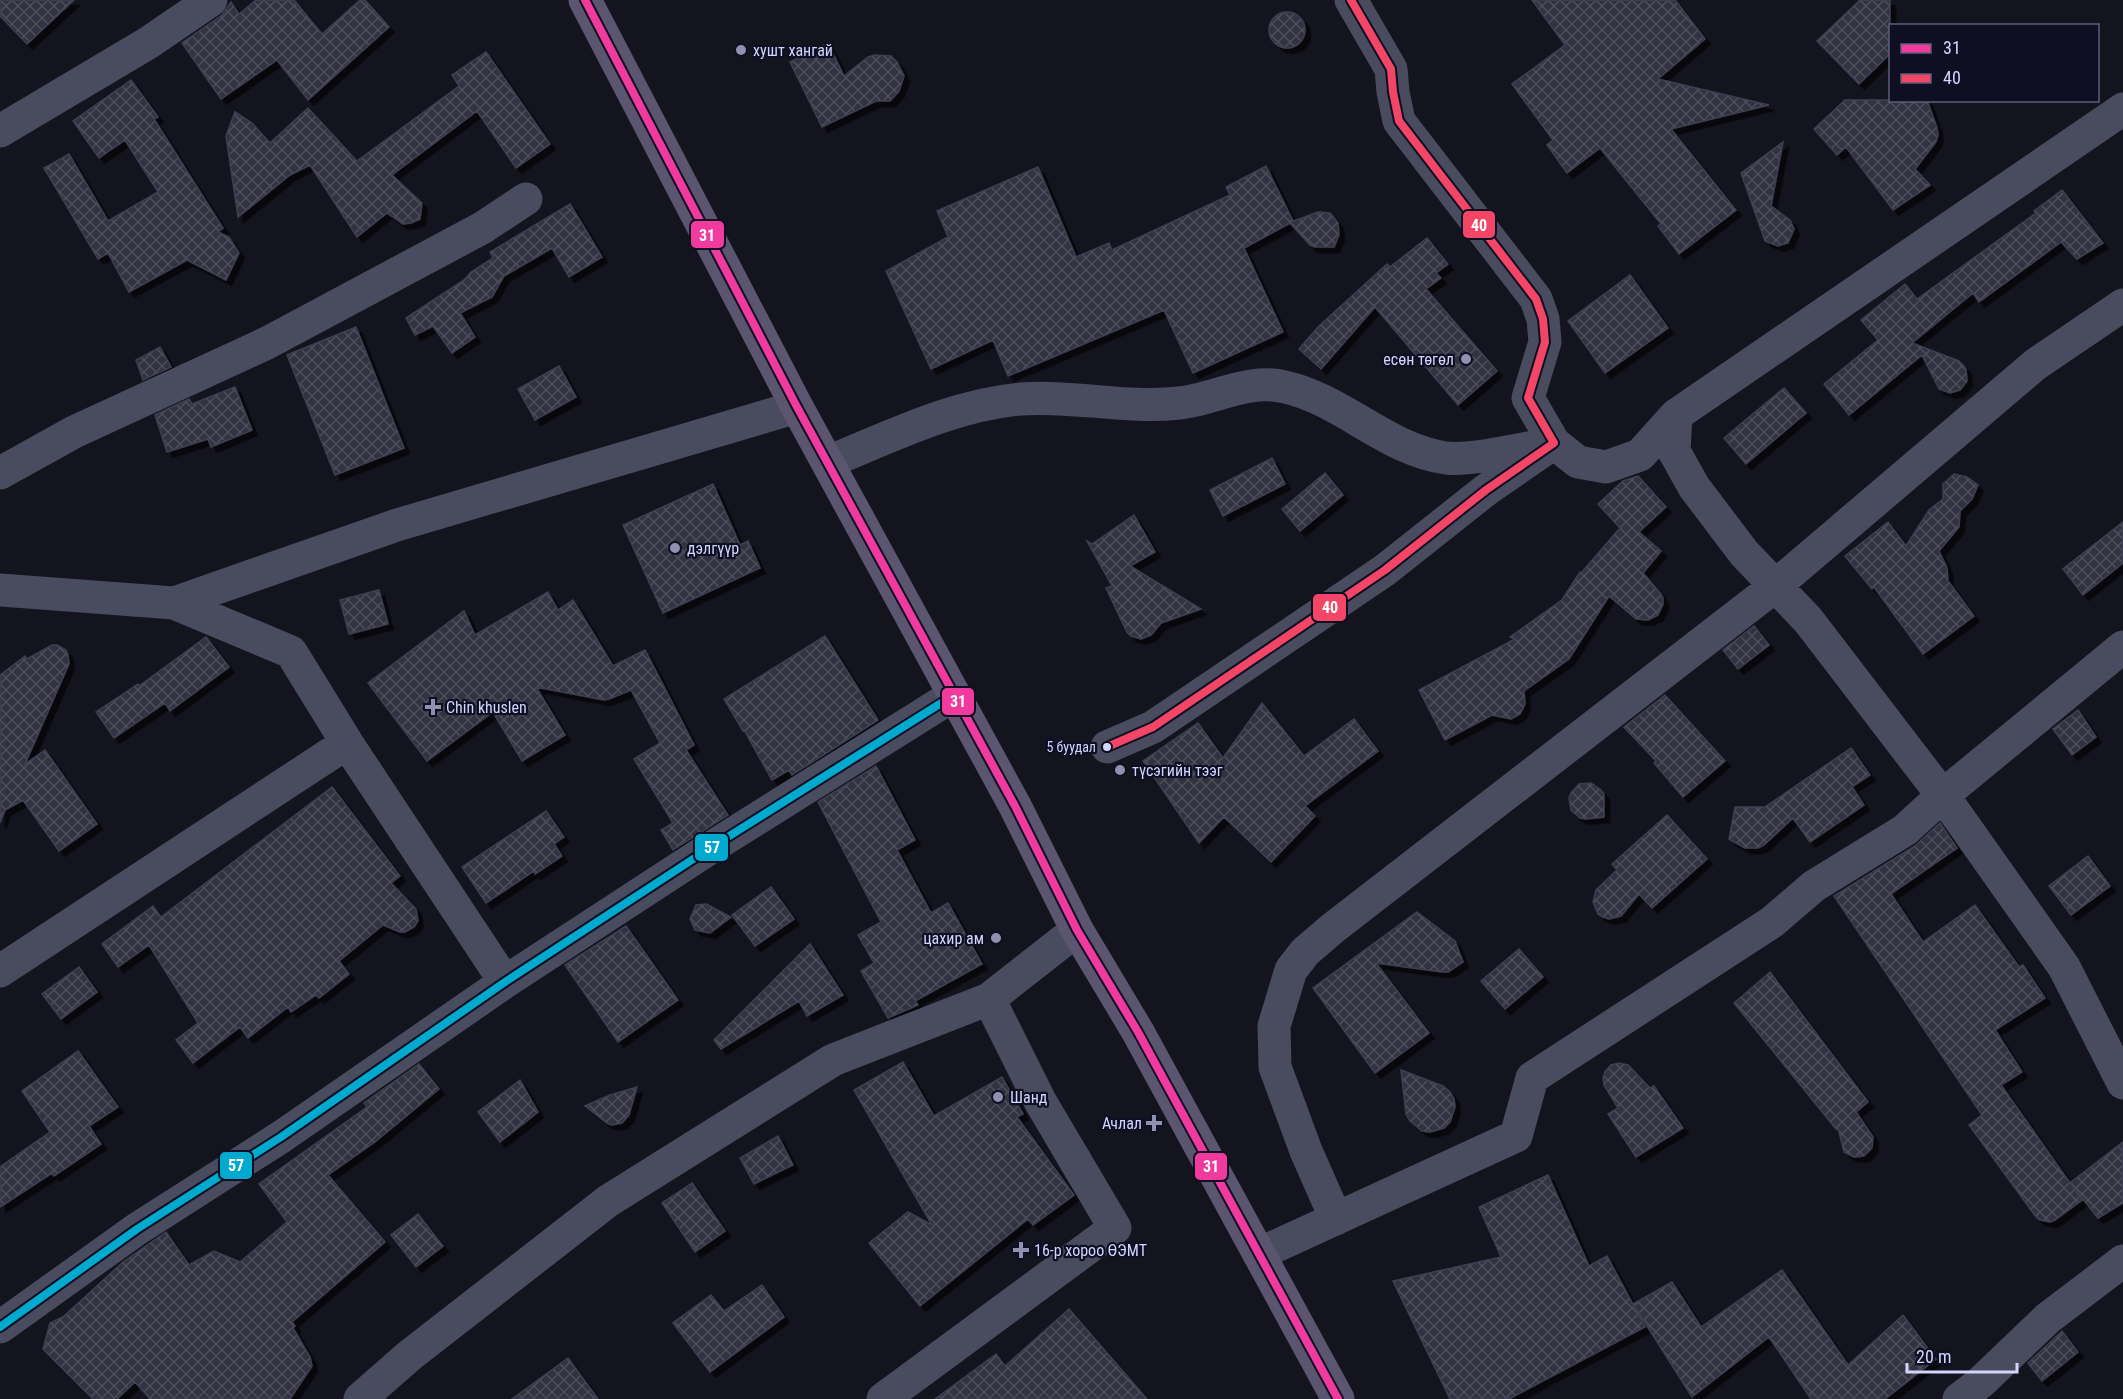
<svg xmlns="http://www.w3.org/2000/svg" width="2123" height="1399" viewBox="0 0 2123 1399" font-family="'Roboto Condensed',sans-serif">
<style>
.building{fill:url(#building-cross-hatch);stroke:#3e3f51;stroke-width:1.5;filter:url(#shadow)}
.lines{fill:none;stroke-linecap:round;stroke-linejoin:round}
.minor{stroke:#494b5e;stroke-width:33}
.major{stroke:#5b5570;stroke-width:33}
.bus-1-casing{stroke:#0f0f23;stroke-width:12}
.bus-2-casing{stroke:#0f0f23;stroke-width:12}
.bus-3-casing{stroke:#0f0f23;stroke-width:12}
.bus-1{stroke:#f13a9d;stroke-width:8}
.bus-2{stroke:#f34667;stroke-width:8}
.bus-3{stroke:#00a9ce;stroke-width:8}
.poi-dot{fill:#9091af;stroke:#0f0f23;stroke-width:2}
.bus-dot{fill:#d3d5fd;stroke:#0f0f23;stroke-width:2}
.labels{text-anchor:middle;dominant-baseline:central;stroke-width:4.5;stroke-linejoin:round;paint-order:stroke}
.bus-label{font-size:14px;fill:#d3d5fd;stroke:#0f0f23;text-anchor:end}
.poi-label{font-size:16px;fill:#d3d5fd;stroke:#0f0f23;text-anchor:start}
.line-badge{stroke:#0f0f23;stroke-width:2}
.badge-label{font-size:16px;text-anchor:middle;font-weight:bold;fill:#fff}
</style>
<defs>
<pattern id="building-cross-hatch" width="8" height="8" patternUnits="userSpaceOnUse" patternTransform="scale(1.5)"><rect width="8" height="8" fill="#323240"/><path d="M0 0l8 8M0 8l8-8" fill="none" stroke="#4f4f5c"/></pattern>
<filter id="shadow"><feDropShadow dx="5.5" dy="5.5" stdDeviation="0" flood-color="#0009"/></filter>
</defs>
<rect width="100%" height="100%" fill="#14141e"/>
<!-- building -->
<path class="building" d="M 0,0 L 74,0 L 27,44 L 0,16 Z
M 256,0 L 294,0 L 322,34 L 360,0 L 365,0 L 389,27 L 308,100 L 277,60 L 221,99 L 182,43 L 222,15 L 231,2 L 239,14 Z
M 1532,0 L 1675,0 L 1705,39 L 1658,79 L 1769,105 L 1671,129 L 1736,210 L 1679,254 L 1658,226 L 1661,224 L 1600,148 L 1567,173 L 1547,145 L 1553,140 L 1512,84 L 1565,45 Z
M 1860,0 L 1890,0 L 1890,54 L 1859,84 L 1817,41 Z
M1269 30a18 18 0 1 1 36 0a18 18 0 1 1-36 0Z
M 828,43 L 844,76 L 868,57 L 875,55 L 891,56 L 897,62 L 904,76 L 899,91 L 890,101 L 876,101 L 822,127 L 790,62 Z
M 486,52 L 550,144 L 516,168 L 477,111 L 392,175 L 422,203 L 420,219 L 411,223 L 403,224 L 387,213 L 357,237 L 310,165 L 290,175 L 238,217 L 226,136 L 235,112 L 252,123 L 270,143 L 308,108 L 357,161 L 459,86 L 452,75 Z
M 131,80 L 158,117 L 154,119 L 223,228 L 218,232 L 229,237 L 239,253 L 226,280 L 187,260 L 129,292 L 108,253 L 98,259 L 44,168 L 69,154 L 108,221 L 158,192 L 125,140 L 99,158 L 73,121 Z
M 1845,100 L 1927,100 L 1937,128 L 1938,135 L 1936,142 L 1915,169 L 1930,185 L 1893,210 L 1846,147 L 1837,155 L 1814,129 Z
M 1783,142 L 1771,206 L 1790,220 L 1794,229 L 1788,243 L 1778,246 L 1765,241 L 1741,173 Z
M 1266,166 L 1293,221 L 1291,222 L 1318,212 L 1330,213 L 1338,223 L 1339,235 L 1334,247 L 1315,247 L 1310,245 L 1290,223 L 1244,248 L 1283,332 L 1193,373 L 1164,310 L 1008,376 L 993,340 L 931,369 L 886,271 L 948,237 L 937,211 L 1038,167 L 1076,257 L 1109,243 L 1112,250 L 1230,195 L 1226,187 Z
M 2062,190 L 2103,243 L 2077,259 L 2061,242 L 1979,302 L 1973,293 L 1912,343 L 1959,361 L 1963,365 L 1966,369 L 1967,381 L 1960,390 L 1950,393 L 1939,389 L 1922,355 L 1849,415 L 1824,384 L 1878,340 L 1861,320 L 1905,284 L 1917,299 L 2036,213 L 2034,211 Z
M 570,204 L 602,257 L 569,277 L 552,248 L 504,276 L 492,297 L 460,313 L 475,337 L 452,353 L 433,326 L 415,335 L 406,318 L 464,280 L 471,272 L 493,258 L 490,252 Z
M 1427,238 L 1448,264 L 1436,273 L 1441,278 L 1426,289 L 1497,371 L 1458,405 L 1375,307 L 1321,369 L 1299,349 L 1319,326 L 1387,264 L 1390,267 Z
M 1630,275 L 1668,328 L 1605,373 L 1568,321 Z
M 356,327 L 404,448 L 335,475 L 287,355 Z
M 160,347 L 171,367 L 143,380 L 136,360 Z
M 559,366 L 576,397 L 535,420 L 518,389 Z
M 235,387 L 252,430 L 211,447 L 208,439 L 167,452 L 155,415 L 189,399 L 192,404 Z
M 1784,388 L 1806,413 L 1746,464 L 1724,438 Z
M 1272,458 L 1285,484 L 1223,516 L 1210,490 Z
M 1325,473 L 1343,495 L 1300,531 L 1282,509 Z
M 1954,474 L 1967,477 L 1978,485 L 1972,499 L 1960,511 L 1959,527 L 1939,551 L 1947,568 L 1948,581 L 1974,616 L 1923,654 L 1874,587 L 1872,589 L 1845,556 L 1888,522 L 1906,546 L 1929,510 L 1943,499 L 1943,484 Z
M 1638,476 L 1666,507 L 1639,532 L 1661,551 L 1643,573 L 1660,593 L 1663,598 L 1663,604 L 1658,615 L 1648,620 L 1636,619 L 1609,596 L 1569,659 L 1524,691 L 1525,704 L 1520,714 L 1511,719 L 1492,715 L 1445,740 L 1419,690 L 1515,639 L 1510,637 L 1562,600 L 1580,572 L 1581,573 L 1620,528 L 1598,504 L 1623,481 Z
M 713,484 L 740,545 L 748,541 L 760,568 L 663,613 L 623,525 Z
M 1134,515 L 1155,552 L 1130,566 L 1201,609 L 1161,623 L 1151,635 L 1141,639 L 1131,636 L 1127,632 L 1106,588 L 1112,586 L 1087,541 L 1092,544 Z
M 2123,522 L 2123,563 L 2083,595 L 2063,569 Z
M 379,590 L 388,624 L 349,634 L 340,600 Z
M 548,592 L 558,610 L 573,600 L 613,666 L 645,650 L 694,745 L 686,750 L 728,815 L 673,850 L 661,830 L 673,823 L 634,759 L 660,743 L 631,690 L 609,699 L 604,700 L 536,687 L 565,735 L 522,761 L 493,712 L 427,761 L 368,683 L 464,611 L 475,635 Z
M 1754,626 L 1769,645 L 1738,669 L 1723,650 Z
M 825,636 L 878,720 L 792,775 L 789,770 L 772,780 L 744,730 L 743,731 L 724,699 Z
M 206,637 L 229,667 L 170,711 L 165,703 L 114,738 L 96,712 L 138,684 L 139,686 Z
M 52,645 L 57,645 L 66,650 L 68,655 L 69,664 L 25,764 L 45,750 L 97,824 L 59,851 L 23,800 L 5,810 L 0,823 L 0,675 L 25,656 L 27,659 Z
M 1665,695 L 1725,761 L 1683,797 L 1654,763 L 1656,761 L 1624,727 Z
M 1262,703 L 1304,756 L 1354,719 L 1378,751 L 1305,806 L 1315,816 L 1271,862 L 1224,817 L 1199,843 L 1143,761 L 1198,723 L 1223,758 Z
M 2078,710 L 2096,737 L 2072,755 L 2053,729 Z
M 1851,748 L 1870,775 L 1852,787 L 1864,805 L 1810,842 L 1793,818 L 1764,845 L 1758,848 L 1745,848 L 1729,839 L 1735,807 L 1765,807 Z
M 876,766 L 915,840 L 897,850 L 931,913 L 948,903 L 982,964 L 915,1001 L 918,1005 L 888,1018 L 861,971 L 874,963 L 858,935 L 881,922 L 818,802 Z
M 1591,783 L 1600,789 L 1604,794 L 1604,817 L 1586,819 L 1580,818 L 1571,810 L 1569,798 L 1571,793 L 1579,784 Z
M 332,787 L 400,876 L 391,883 L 416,909 L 418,921 L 414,927 L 405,932 L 400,932 L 383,925 L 339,961 L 349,974 L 319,998 L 316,995 L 291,1012 L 288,1007 L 248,1038 L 240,1027 L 193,1063 L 176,1040 L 198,1023 L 149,945 L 118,967 L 102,944 L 153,906 L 161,917 Z
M 546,811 L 564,837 L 554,844 L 562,856 L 535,874 L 534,871 L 486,903 L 462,867 Z
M 1667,815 L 1707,859 L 1652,908 L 1639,894 L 1621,916 L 1609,919 L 1603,917 L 1598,914 L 1593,902 L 1596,890 L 1617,870 L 1612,864 Z
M 1940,823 L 1957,848 L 1891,894 L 1923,942 L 1975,905 L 2019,967 L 2023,965 L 2045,998 L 1995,1030 L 2022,1072 L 2001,1085 L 2082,1200 L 2055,1220 L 2050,1222 L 2040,1220 L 2036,1217 L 1969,1125 L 1982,1115 L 1834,896 L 1915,846 Z
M 2088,856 L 2110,886 L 2071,915 L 2049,886 Z
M 771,887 L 794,919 L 755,946 L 732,915 Z
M 706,904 L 731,917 L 710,933 L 695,930 L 690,919 L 696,905 Z
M 1417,912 L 1455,941 L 1463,962 L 1448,972 L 1442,972 L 1376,963 L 1429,1033 L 1375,1073 L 1313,988 Z
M 626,926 L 678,1000 L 618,1042 L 565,965 Z
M 810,944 L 843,995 L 807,1016 L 799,1001 L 721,1049 L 714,1040 Z
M 1519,949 L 1543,977 L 1505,1009 L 1481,981 Z
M 79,967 L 97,992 L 61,1019 L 42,994 Z
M 1770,972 L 1868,1102 L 1856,1112 L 1873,1137 L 1872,1148 L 1864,1156 L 1854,1157 L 1844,1152 L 1838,1128 L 1836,1129 L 1734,1003 Z
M 78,1051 L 118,1107 L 89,1126 L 101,1144 L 54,1176 L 52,1173 L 0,1207 L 0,1167 L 50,1132 L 22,1091 Z
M 903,1062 L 934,1116 L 1002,1077 L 1023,1114 L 1017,1117 L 1074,1195 L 1033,1225 L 1028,1219 L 920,1306 L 869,1243 L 908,1212 L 932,1225 L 854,1090 Z
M 1619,1063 L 1628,1065 L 1650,1088 L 1654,1086 L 1683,1128 L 1636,1157 L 1608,1114 L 1618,1108 L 1604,1085 L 1603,1078 L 1605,1072 L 1611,1065 Z
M 419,1064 L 439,1089 L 375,1142 L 328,1175 L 385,1242 L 292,1322 L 295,1326 L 293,1328 L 310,1357 L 312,1366 L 290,1399 L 150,1399 L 135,1382 L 117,1399 L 93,1399 L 43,1349 L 50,1323 L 63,1317 L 123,1262 L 166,1232 L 189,1265 L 214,1251 L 240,1262 L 287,1222 L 259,1184 L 367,1107 L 364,1103 Z
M 1401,1070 L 1443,1086 L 1450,1092 L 1454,1099 L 1455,1107 L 1450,1122 L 1444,1128 L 1430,1132 L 1422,1131 L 1410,1121 L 1406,1114 Z
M 520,1080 L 538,1112 L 500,1142 L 478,1112 Z
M 637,1087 L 629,1115 L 622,1123 L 612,1125 L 607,1123 L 585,1106 L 610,1095 Z
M 778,1136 L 793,1165 L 754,1184 L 740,1158 Z
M 2123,1142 L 2123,1203 L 2098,1218 L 2070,1183 Z
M 1548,1175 L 1589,1266 L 1607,1256 L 1645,1327 L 1509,1399 L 1450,1399 L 1393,1281 L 1501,1257 L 1479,1207 Z
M 692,1183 L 725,1231 L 695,1252 L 662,1203 Z
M 418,1214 L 443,1246 L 416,1267 L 391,1235 Z
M 1782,1270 L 1848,1365 L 1903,1315 L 1936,1359 L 1885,1399 L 1811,1399 L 1769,1337 L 1692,1397 L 1633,1304 L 1672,1282 L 1701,1327 Z
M 762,1285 L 784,1317 L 710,1372 L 673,1323 L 711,1295 L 724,1311 Z
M 1069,1309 L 1147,1399 L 935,1399 L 996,1354 L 1005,1366 Z
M 2062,1331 L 2078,1352 L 2042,1381 L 2028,1363 Z
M 568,1358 L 598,1399 L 512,1399 Z"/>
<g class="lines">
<!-- minor -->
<path class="minor" d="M 0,131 L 148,43 L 211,0
M 1676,415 L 1674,451 L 1694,487 L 1744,553 L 1808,620 L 1949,804 L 2064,967 L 2123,1083
M 828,462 C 890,437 953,405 1021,399 C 1073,395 1126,409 1179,403 C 1214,399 1250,378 1285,387 C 1343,400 1387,450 1446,458 C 1474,461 1525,448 1554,443 L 1578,462 L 1606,467 L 1640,455 L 1676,415 L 2123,109
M 0,473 L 74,432 L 267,343 L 482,228 L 526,199
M 0,590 L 174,603 L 291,652 L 347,743 L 505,982
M 174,603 L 397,525 L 797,407
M 1107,747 L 1153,727 L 1385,570 L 1486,490 L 1554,443 L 1528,398 L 1545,342 L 1543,319 L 1536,299 L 1399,121 L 1393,92 L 1391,69 L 1351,0
M 0,971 L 347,743
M 1336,1219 L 1306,1151 L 1275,1067 L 1274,1026 L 1291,970 L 1305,952 L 1333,928 L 1774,587 L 2036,364 L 2123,305
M 1259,1254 L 1516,1136 L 1532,1078 L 1772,922 L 1814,886 L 1905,830 L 1942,796 L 2123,647
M 0,1327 L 137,1229 L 281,1137 L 505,982 L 707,850 L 954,695
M 360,1399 L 409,1356 L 608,1201 L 833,1060 L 989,999
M 883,1399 L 1115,1228 L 1040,1101 L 989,999 L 1077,930
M 1959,1399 L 1980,1383 L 2048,1318 L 2123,1261"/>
<!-- major -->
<path class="major" d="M 585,0 L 797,407 L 1015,806 L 1077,930 L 1138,1032 L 1338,1399"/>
<defs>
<path id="bus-1" d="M 585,0 L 797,407 L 1015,806 L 1077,930 L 1138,1032 L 1338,1399"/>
<path id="bus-2" d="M 1107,747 L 1153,727 L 1385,570 L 1486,490 L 1554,443 L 1528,398 L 1545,342 L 1543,319 L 1536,299 L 1399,121 L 1393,92 L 1391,69 L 1351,0"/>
<path id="bus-3" d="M 0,1327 L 137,1229 L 281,1137 L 505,982 L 707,850 L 954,695"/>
</defs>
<!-- bus-1 casing -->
<use href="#bus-1" class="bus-1-casing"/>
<!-- bus-2 casing -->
<use href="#bus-2" class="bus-2-casing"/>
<!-- bus-3 casing -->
<use href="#bus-3" class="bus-3-casing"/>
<!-- bus-1 -->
<use href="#bus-1" class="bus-1"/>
<!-- bus-2 -->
<use href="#bus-2" class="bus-2"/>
<!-- bus-3 -->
<use href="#bus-3" class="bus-3"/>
</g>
<!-- markers -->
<g class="poi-dot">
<circle cx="741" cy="50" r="6"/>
<circle cx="1466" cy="359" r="6"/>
<circle cx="675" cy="548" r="6"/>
<path d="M430 698h6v6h6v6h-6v6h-6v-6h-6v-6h6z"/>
<circle cx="1120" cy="770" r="6"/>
<circle cx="996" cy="938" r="6"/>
<circle cx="998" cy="1097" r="6"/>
<path d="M1151 1114h6v6h6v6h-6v6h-6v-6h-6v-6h6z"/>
<path d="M1018 1241h6v6h6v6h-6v6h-6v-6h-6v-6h6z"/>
</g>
<circle class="bus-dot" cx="1107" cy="747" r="5"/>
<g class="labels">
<!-- bus labels -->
<g class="bus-label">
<text x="1096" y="747">5 буудал</text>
</g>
<!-- poi labels -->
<g class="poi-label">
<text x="753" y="50">хушт хангай</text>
<text x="1454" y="359" text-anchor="end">есөн төгөл</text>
<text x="687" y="548">дэлгүүр</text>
<text x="446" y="707">Chin khuslen</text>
<text x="1132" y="770">түсэгийн тээг</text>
<text x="984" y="938" text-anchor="end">цахир ам</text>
<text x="1010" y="1097">Шанд</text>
<text x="1142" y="1123" text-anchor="end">Ачлал</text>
<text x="1034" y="1250">16-р хороо ӨЭМТ</text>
</g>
</g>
<g class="line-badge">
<rect x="1462" y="210" width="34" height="29" rx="6" fill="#f34667"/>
<rect x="690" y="220" width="35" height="29" rx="6" fill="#f13a9d"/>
<rect x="1312" y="593" width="35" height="29" rx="6" fill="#f34667"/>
<rect x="941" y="687" width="34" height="29" rx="6" fill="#f13a9d"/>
<rect x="694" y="833" width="35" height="29" rx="6" fill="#00a9ce"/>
<rect x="219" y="1151" width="34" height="29" rx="6" fill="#00a9ce"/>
<rect x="1194" y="1152" width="34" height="29" rx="6" fill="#f13a9d"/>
</g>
<g class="badge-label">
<text x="1479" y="231">40</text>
<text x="707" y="241">31</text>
<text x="1330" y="613">40</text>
<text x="958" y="707">31</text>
<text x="712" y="853">57</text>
<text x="236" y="1171">57</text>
<text x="1211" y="1172">31</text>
</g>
<!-- legend -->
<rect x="1889" y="24" width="210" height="78" fill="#0f0f23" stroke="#5d5e7a" stroke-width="1.5"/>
<rect x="1901" y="44" width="30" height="9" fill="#f13a9d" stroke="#5d5e7a" stroke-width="1.5"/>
<text x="1943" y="54" font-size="18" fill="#d3d5fd">31</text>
<rect x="1901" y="74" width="30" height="9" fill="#f34667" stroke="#5d5e7a" stroke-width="1.5"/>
<text x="1943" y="84" font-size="18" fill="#d3d5fd">40</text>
<!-- scale -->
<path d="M1907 1363v9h110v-9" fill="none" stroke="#d3d5fd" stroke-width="3"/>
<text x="1916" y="1363" font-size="18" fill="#d3d5fd" stroke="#0f0f23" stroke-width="4.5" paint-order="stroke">20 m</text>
</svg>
